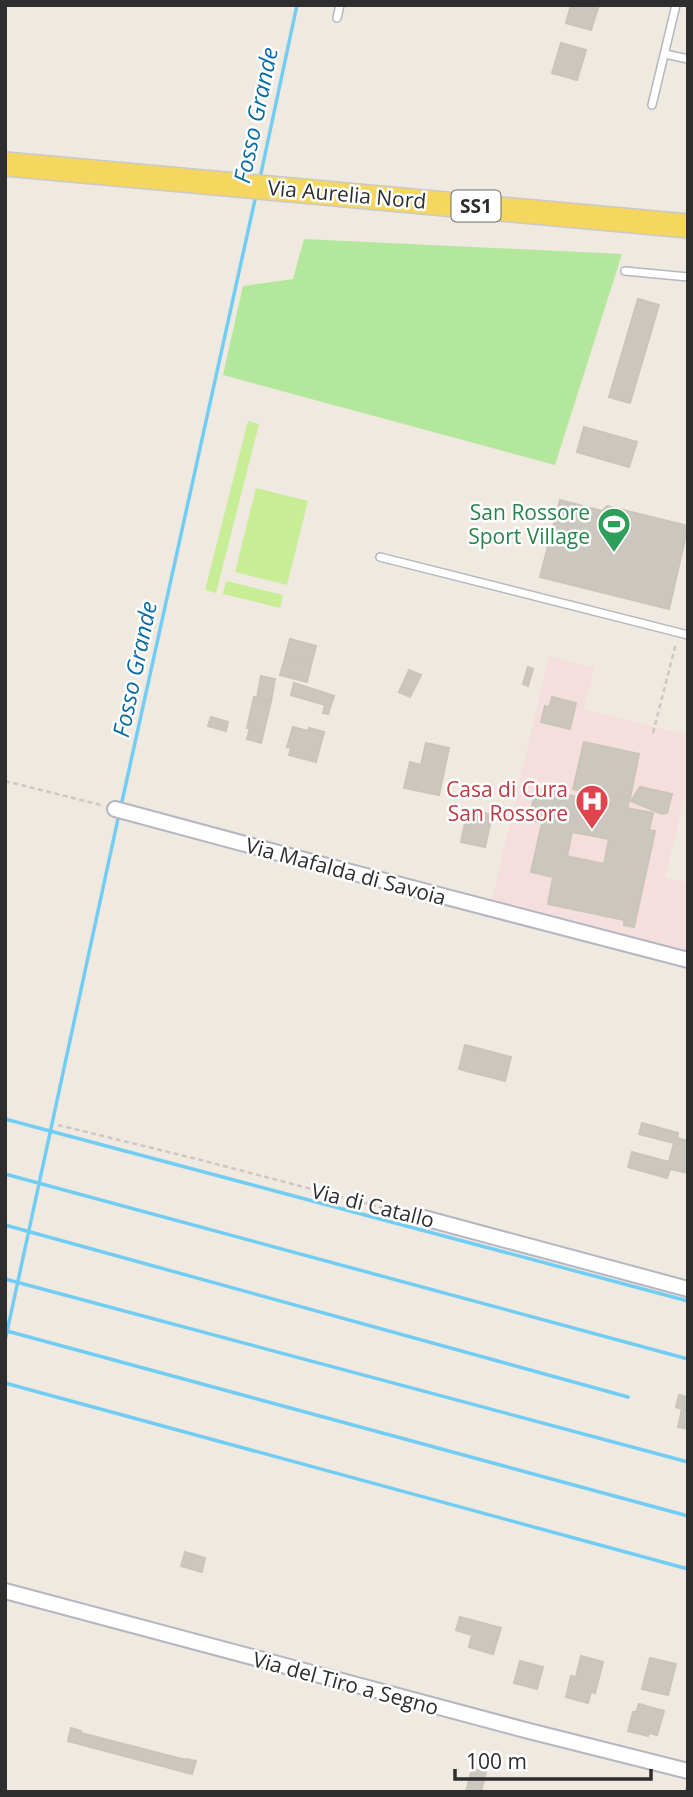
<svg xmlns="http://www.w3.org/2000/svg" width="693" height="1797" viewBox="0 0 693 1797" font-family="'Open Sans',sans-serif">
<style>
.medical{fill:#f5dede}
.green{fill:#b3e79c}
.pitch{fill:#c7ee97}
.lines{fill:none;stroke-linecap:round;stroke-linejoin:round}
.stream{stroke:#71cdf3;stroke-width:3.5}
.building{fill:#cbc7be;stroke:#cbc5b9;stroke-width:2;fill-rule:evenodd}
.lane-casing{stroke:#b4b6c1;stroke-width:10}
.street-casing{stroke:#b4b6c1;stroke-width:18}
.primary-casing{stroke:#c9c9c9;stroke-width:26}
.path{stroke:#c9c9c9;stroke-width:2.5;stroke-dasharray:5 3.5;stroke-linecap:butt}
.lane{stroke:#fff;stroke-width:7}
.street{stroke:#fff;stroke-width:14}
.primary{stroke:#f5d75f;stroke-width:23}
.labels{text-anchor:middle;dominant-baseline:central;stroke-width:5;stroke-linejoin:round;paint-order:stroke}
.shield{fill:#fff;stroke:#6d6d6d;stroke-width:2}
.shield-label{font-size:19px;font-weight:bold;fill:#2e2e2e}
.street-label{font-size:21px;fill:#2e2e2e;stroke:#fff}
.leisure-label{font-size:21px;fill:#27864d;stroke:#fff;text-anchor:end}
.health-label{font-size:21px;fill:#be3a42;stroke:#fff;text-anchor:end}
.water-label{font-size:23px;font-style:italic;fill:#096ca6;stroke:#fff}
</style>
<rect width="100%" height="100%" fill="#efe9e0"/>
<!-- medical -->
<path class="medical" d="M 549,656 L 594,668 L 584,709 L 688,736 L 688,785 L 665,877 L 688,884 L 688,951 L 492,900 Z"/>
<!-- green -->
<path class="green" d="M 304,239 L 622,254 L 555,465 L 223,375 L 243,286 L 293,279 Z"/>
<!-- pitch -->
<path class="pitch" d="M 248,421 L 259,424 L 216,593 L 205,590 Z
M 256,488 L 308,501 L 287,585 L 235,572 Z
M 226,581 L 283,595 L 280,608 L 223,594 Z"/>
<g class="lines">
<!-- stream -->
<path class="stream" d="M 260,178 L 297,5
M 121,806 L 256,195
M 5,1119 L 688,1301
M 5,1174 L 688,1359
M 5,1225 L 628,1397
M 5,1279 L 688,1462
M 7,1331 L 688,1516
M 5,1341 L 119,814
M 5,1383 L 688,1569"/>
</g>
<!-- building -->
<path class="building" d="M 571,5 L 599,5 L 591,30 L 566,23 Z
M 561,43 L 586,50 L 577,80 L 552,73 Z
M 638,299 L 659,305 L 630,403 L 609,397 Z
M 584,427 L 637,442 L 629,467 L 577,452 Z
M 560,500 L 602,511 L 607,506 L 688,526 L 669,609 L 540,577 Z
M 290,639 L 316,646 L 311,665 L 285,658 Z
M 285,658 L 311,665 L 307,682 L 280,675 Z
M 528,667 L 533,669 L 528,686 L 523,684 Z
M 409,670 L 421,675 L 410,697 L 399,692 Z
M 261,676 L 275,679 L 271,701 L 257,698 Z
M 294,683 L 334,696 L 328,714 L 323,713 L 325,705 L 291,695 Z
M 254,697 L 271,701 L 264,731 L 247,728 Z
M 552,697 L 576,703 L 570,729 L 541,722 L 545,706 L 549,708 Z
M 211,717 L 228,722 L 226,731 L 208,726 Z
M 293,727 L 308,731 L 309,728 L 324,732 L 316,762 L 289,755 L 291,748 L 287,747 Z
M 250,728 L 264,731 L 261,743 L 247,739 Z
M 584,742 L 639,754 L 630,798 L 613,794 L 612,798 L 573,789 Z
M 426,743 L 449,748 L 439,795 L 404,788 L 410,762 L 421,765 Z
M 640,787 L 672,794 L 667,813 L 662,814 L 631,801 Z
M 536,788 L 610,804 L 613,794 L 630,798 L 627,808 L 653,813 L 649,830 L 655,831 L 634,927 L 624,925 L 624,920 L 548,904 L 553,877 L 531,872 L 542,823 L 529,820 ZM 572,832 L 609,839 L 604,864 L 567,856 Z
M 468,809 L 492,815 L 485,847 L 461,842 Z
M 465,1045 L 511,1057 L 505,1081 L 459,1069 Z
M 642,1123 L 678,1133 L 677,1138 L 688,1141 L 688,1173 L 670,1169 L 667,1178 L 628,1167 L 632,1152 L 669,1162 L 674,1143 L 639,1134 Z
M 679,1395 L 688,1397 L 688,1429 L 678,1427 L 682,1409 L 676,1407 Z
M 185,1552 L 205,1558 L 202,1572 L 181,1566 Z
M 460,1617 L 501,1628 L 493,1654 L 469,1647 L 472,1635 L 456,1630 Z
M 581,1656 L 603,1662 L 595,1693 L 591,1692 L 588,1703 L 566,1697 L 571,1676 L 576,1677 Z
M 650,1658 L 676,1664 L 668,1695 L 642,1689 Z
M 520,1661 L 543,1667 L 537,1689 L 514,1683 Z
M 639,1704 L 664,1711 L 657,1735 L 649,1733 L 648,1736 L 628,1731 L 633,1712 L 636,1712 Z
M 71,1728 L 81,1731 L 81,1733 L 186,1760 L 186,1759 L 196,1761 L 192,1774 L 68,1741 Z
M 472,1769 L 486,1772 L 481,1792 L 466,1792 Z"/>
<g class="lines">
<defs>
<path id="lane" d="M 337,18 L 340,5
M 665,54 L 688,59
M 652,105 L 676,5
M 625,271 L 688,277
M 380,557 L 688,635"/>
<path id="street" d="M 115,809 L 312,862 L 688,960
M 424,1218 L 688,1289
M 5,1591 L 529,1731 L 688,1771"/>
<path id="primary" d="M 5,164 L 688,226"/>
</defs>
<!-- lane casing -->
<use href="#lane" class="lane-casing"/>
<!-- street casing -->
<use href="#street" class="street-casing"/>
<!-- primary casing -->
<use href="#primary" class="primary-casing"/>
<!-- path -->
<path class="path" d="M 653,733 L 676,643
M 5,781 L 101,805
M 58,1125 L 205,1161 L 410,1215
M 686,1792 L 688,1783"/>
<!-- lane -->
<use href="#lane" class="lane"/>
<!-- street -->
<use href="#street" class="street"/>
<!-- primary -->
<use href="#primary" class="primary"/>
</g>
<!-- icons -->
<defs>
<symbol id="stadium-pin" viewBox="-11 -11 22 30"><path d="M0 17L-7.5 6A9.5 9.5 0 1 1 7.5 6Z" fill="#2e9e5b" stroke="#fff"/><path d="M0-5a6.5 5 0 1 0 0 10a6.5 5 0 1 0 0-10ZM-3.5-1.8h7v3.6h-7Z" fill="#fff"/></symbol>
<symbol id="hospital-pin" viewBox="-11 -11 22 30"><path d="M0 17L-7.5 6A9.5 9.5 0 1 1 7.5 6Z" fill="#e0444e" stroke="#fff"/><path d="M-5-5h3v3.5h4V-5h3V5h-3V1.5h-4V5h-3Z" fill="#fff"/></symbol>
</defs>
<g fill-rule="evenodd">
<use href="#stadium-pin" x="595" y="505" width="38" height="52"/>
<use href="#hospital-pin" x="573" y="782" width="38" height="52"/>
</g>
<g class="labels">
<!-- shield labels -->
<rect class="shield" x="451.5" y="190.5" width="49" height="31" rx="5"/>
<g class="shield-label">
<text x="476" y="206">SS1</text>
</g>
<!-- street labels -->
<g class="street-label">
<text transform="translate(347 194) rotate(5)">Via Aurelia Nord</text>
<text transform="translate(346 871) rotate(15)">Via Mafalda di Savoia</text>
<text transform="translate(373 1205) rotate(14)">Via di Catallo</text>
<text transform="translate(346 1683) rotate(15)">Via del Tiro a Segno</text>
</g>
<!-- leisure labels -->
<g class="leisure-label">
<text x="590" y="512">San Rossore<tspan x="590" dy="24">Sport Village</tspan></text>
</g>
<!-- health labels -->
<g class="health-label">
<text x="568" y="789">Casa di Cura<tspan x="568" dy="24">San Rossore</tspan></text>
</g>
<!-- water labels -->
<g class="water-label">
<text transform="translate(255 115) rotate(-78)">Fosso Grande</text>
<text transform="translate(134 669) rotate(-78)">Fosso Grande</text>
</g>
</g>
<!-- border -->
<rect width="693" height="1797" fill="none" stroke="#2e2e2e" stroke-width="14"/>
<!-- scale -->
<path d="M455 1769v10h196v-10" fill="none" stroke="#2e2e2e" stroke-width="3.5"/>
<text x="466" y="1769" font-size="21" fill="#2e2e2e" stroke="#ffffff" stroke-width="5" paint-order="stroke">100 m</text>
</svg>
